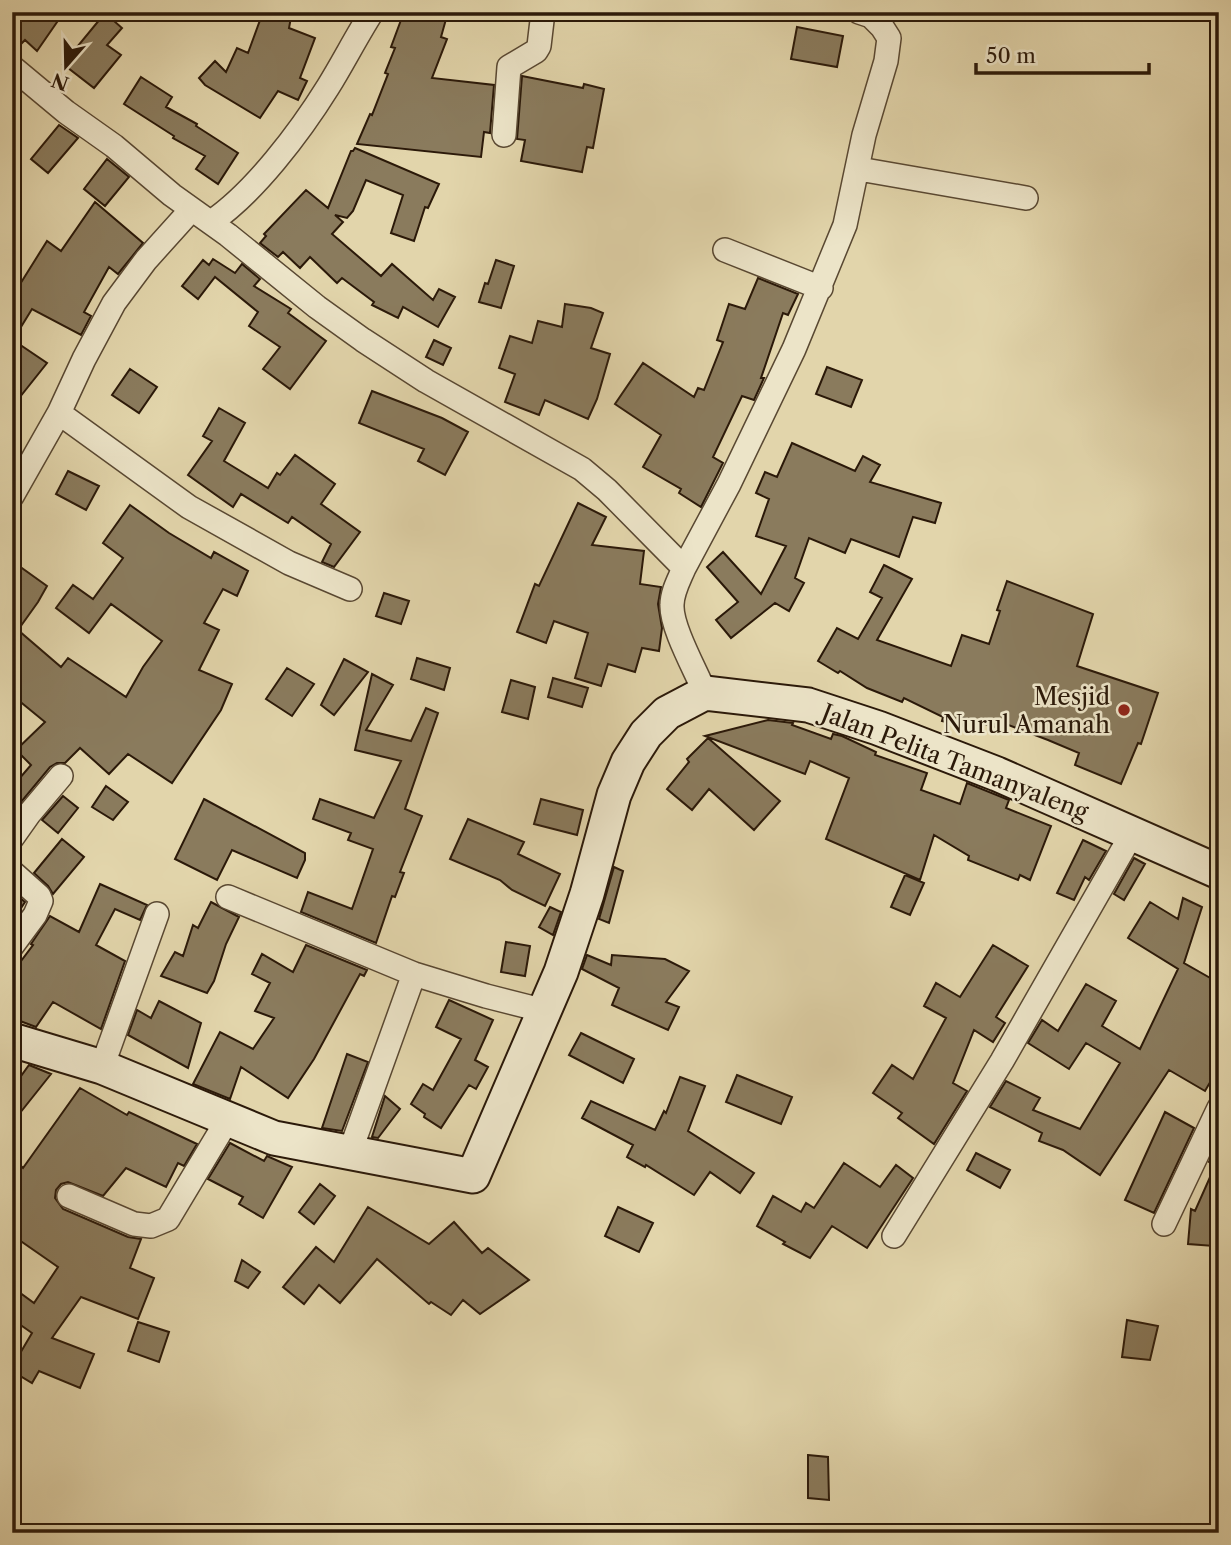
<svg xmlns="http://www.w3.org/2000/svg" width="1231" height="1545" viewBox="0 0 1231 1545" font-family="'Libre Caslon Text',serif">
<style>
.building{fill:#8a7b5d;stroke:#2b1909;stroke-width:2}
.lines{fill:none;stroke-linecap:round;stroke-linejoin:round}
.street-casing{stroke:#594832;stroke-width:26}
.secondary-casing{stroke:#2b1909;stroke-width:37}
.street{stroke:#ece4c8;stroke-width:23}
.secondary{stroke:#ece4c8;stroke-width:33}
.poi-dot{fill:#8f2418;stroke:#ece4c8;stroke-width:2.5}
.labels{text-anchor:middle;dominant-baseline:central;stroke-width:5;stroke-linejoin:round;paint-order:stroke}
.poi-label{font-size:24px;fill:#2b1909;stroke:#ece4c8;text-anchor:end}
.street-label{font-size:24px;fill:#2b1909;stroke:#ece4c8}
</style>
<rect width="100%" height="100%" fill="#e2d5ab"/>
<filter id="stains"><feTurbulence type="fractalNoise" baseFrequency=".00286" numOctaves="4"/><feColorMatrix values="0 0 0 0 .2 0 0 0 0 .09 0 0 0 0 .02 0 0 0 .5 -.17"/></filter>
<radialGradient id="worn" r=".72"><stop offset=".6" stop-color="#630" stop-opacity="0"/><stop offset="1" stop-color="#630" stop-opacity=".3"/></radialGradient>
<!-- building -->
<path class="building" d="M 12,12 L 64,12 L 37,51 L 25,40 L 12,53 Z
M 263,12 L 292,12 L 289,28 L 315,38 L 300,78 L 307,81 L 298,100 L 278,91 L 260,118 L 205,85 L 199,78 L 215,61 L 226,72 L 237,48 L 248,53 Z
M 404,12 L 448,12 L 441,37 L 447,39 L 432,78 L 494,85 L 490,133 L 484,132 L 481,157 L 357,144 L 370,114 L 372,115 L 388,74 L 385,73 L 395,48 L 391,47 Z
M 105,13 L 122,28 L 107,45 L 121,55 L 94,88 L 63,64 Z
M 797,27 L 843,36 L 837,67 L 791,59 Z
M 522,76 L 583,88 L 584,84 L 604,89 L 593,148 L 587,147 L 582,172 L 521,161 L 525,140 L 517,139 Z
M 141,77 L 172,97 L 166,107 L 197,124 L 196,126 L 238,153 L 218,184 L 196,169 L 205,156 L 173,138 L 174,136 L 124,104 Z
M 59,125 L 78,138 L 48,173 L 31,159 Z
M 355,148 L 439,184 L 428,208 L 425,207 L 414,241 L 391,233 L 403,195 L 366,180 L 353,211 L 347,218 L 335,215 L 343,222 L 332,234 L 381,276 L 392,264 L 433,300 L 439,289 L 455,297 L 438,327 L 403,307 L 398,318 L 372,305 L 374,302 L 342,278 L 337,283 L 310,257 L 300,268 L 283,252 L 278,257 L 260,243 L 266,236 L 264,234 L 306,190 L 328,208 L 351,151 L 353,151 Z
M 107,159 L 129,177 L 105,206 L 84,189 Z
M 95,202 L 143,243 L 118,274 L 109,267 L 84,312 L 91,316 L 81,335 L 32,309 L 13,340 L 47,363 L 12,407 L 12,297 L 47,241 L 61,251 Z
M 213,259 L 235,273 L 242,264 L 260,279 L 254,286 L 291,309 L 288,313 L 326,341 L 290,389 L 263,369 L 280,347 L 249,326 L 258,312 L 215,277 L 198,299 L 182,286 L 203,260 L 209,265 Z
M 496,260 L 514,266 L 501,308 L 479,302 L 485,283 L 488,284 Z
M 758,278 L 798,294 L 788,315 L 783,313 L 761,378 L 764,378 L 754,400 L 742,396 L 713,457 L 723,463 L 701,507 L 679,493 L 681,489 L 643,467 L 661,435 L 615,404 L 643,363 L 694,397 L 698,388 L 704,390 L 723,342 L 717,340 L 729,304 L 745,309 Z
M 565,304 L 591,308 L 603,313 L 591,348 L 610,354 L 597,399 L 588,419 L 545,400 L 539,415 L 505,402 L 515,374 L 499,368 L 510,336 L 532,343 L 538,321 L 562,327 Z
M 434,340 L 451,348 L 443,365 L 426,357 Z
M 827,367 L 862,380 L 851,407 L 816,394 Z
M 130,369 L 157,387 L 139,413 L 112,395 Z
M 372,391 L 442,418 L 468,432 L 445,475 L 418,461 L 424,449 L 359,423 Z
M 219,408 L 245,423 L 224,461 L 268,488 L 277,473 L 280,475 L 295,455 L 335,484 L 321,504 L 360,532 L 334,567 L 322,562 L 331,544 L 292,517 L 288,523 L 241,494 L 233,507 L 188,475 L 212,441 L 203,436 Z
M 792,443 L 855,471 L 863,456 L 880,465 L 870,482 L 941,503 L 935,523 L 913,517 L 899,557 L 851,539 L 845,553 L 809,538 L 795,578 L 804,583 L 789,611 L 775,603 L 731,638 L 716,620 L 738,602 L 707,567 L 723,552 L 761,594 L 786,546 L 756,536 L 769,499 L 756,493 L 765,472 L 777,477 Z
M 68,471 L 99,486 L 86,510 L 56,494 Z
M 578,503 L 606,517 L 592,545 L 644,551 L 640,584 L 661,587 L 658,604 L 662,628 L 659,651 L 642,648 L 635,672 L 608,664 L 601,686 L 575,678 L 588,633 L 554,621 L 546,643 L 517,632 L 535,584 L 539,586 Z
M 130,505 L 169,533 L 211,558 L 214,552 L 248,571 L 237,596 L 223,589 L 204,623 L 219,630 L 199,670 L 232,684 L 221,710 L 172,783 L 128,754 L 109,774 L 80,748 L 65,763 L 57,763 L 50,767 L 12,813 L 12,787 L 31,765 L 16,750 L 45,722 L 12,695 L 12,561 L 47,586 L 38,602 L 18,630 L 61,667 L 68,658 L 126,697 L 143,667 L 162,641 L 111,604 L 89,633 L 56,608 L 73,585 L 93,599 L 123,558 L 103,543 Z
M 884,565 L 912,579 L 877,640 L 951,666 L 962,635 L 989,644 L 1000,611 L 997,610 L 1007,581 L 1093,614 L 1077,666 L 1158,693 L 1141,744 L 1138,743 L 1121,784 L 1075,765 L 1079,753 L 1048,740 L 1006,724 L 1005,730 L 964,718 L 962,726 L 942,721 L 943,717 L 904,698 L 902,702 L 867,688 L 840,671 L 838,673 L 818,661 L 837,628 L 858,639 L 882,598 L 870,592 Z
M 384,593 L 409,601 L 401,624 L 376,616 Z
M 417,658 L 450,668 L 444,690 L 411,679 Z
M 344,659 L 368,672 L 334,715 L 321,705 Z
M 287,668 L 314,684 L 292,716 L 266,699 Z
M 372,674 L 393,685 L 366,730 L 411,741 L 426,708 L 438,713 L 405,809 L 422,816 L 400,872 L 404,873 L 395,897 L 392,896 L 376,943 L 301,912 L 308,892 L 352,909 L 373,849 L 348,840 L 351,833 L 313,819 L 320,799 L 374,818 L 401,761 L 355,750 Z
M 553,678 L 588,688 L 582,707 L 548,697 Z
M 511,680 L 535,687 L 528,719 L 502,712 Z
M 768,720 L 793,723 L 792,725 L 831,739 L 833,734 L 842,736 L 876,752 L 875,755 L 927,773 L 921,790 L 960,804 L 967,783 L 1009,800 L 1006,808 L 1051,826 L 1030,880 L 1020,875 L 1018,880 L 968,860 L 969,856 L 934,835 L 920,880 L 826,839 L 849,778 L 810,761 L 805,774 L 705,736 Z
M 708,738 L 780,801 L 754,830 L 709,789 L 692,810 L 667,789 L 689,762 L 687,759 Z
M 106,786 L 128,802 L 113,820 L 92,807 Z
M 63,796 L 78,808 L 58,833 L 42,820 Z
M 204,799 L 305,853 L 305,860 L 297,878 L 232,850 L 217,880 L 175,859 Z
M 541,799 L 583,810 L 577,835 L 534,824 Z
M 468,819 L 524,842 L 518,854 L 560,874 L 545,906 L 512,890 L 500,880 L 450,859 Z
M 62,839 L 84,857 L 53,894 L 48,886 L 34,873 Z
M 1083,840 L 1106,851 L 1089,880 L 1085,877 L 1074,900 L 1057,893 Z
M 1134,858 L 1145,864 L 1124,900 L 1114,894 Z
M 614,867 L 623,871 L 609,923 L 599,919 Z
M 905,875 L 924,883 L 910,915 L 891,907 Z
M 100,884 L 147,905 L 140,920 L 115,909 L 96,945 L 125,961 L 101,1029 L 53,1002 L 36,1027 L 12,1018 L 12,973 L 33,945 L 31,944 L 50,916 L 79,932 Z
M 16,895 L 25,902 L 12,922 L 12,899 Z
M 1183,898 L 1202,907 L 1184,963 L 1219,983 L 1219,1067 L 1205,1091 L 1169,1070 L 1100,1175 L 1063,1150 L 1039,1141 L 1042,1133 L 990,1107 L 1006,1081 L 1040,1098 L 1033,1110 L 1080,1129 L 1120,1063 L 1086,1043 L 1069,1069 L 1028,1043 L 1042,1020 L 1058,1031 L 1086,984 L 1116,1001 L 1102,1026 L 1140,1049 L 1178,969 L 1128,938 L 1150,902 L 1178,919 Z
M 211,902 L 239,917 L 226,944 L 214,981 L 207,993 L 161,976 L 175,952 L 183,956 L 193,925 L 198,928 Z
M 550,907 L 561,912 L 553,935 L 539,927 Z
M 506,942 L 530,946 L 525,976 L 501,972 Z
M 306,945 L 367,970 L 364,976 L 360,974 L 314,1059 L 288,1098 L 241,1067 L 230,1099 L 193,1084 L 220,1032 L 253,1049 L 274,1018 L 255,1011 L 270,983 L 252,974 L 262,954 L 293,972 Z
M 993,945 L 1028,966 L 996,1017 L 1005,1023 L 993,1042 L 974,1030 L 953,1083 L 967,1091 L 934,1144 L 898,1118 L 902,1113 L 873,1093 L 892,1065 L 913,1079 L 946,1018 L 924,1006 L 936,983 L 960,997 Z
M 587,955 L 611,965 L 612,955 L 665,959 L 689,971 L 666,1002 L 679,1007 L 668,1030 L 612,1005 L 619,988 L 582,969 Z
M 449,1000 L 493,1020 L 475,1060 L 488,1067 L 476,1089 L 469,1085 L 441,1128 L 424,1117 L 425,1114 L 411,1104 L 423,1084 L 433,1090 L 461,1039 L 436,1027 Z
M 159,1001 L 201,1023 L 188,1068 L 128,1035 L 137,1010 L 151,1018 Z
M 581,1033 L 634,1059 L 623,1083 L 569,1055 Z
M 347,1054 L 368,1062 L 342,1131 L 322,1128 Z
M 29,1065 L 51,1074 L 12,1123 L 12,1069 L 21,1076 Z
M 737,1075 L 792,1097 L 781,1124 L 726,1102 Z
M 680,1077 L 705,1086 L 688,1131 L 754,1173 L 740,1193 L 710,1172 L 694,1195 L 646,1165 L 645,1167 L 627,1157 L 633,1145 L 582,1118 L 591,1101 L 655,1130 L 664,1111 L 666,1113 Z
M 80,1088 L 127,1115 L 129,1112 L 197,1144 L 184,1166 L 178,1163 L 166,1187 L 126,1168 L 103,1196 L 68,1182 L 61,1184 L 56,1190 L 55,1198 L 63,1209 L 128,1237 L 141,1239 L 130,1268 L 154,1278 L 138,1319 L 81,1297 L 52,1338 L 94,1354 L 80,1388 L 39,1371 L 32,1383 L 12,1371 L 12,1367 L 32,1333 L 12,1319 L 12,1287 L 34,1303 L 58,1267 L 12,1235 L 12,1157 L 23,1168 Z
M 385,1096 L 400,1109 L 378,1138 L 372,1137 Z
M 1165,1112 L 1194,1128 L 1154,1213 L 1125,1200 Z
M 1219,1141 L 1219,1192 L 1214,1246 L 1188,1244 L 1191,1209 L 1195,1211 L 1215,1166 L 1209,1162 Z
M 230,1143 L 264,1161 L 267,1156 L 292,1167 L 263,1218 L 239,1204 L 243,1197 L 208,1179 Z
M 976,1153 L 1010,1170 L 1000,1188 L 967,1170 Z
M 844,1163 L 880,1187 L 896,1165 L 913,1178 L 867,1248 L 832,1226 L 810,1258 L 783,1244 L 785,1242 L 757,1226 L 773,1196 L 801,1212 L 806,1203 L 814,1208 Z
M 320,1184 L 335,1196 L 314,1224 L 299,1212 Z
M 368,1207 L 429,1244 L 454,1222 L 482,1253 L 488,1248 L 529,1280 L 480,1314 L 463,1300 L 451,1315 L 431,1302 L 429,1304 L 377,1259 L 340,1303 L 319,1285 L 304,1304 L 283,1287 L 316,1247 L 334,1262 Z
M 618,1207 L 653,1223 L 639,1252 L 605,1236 Z
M 242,1260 L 260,1272 L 248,1288 L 235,1281 Z
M 1127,1320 L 1158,1326 L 1150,1360 L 1122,1357 Z
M 138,1322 L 169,1332 L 159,1362 L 128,1351 Z
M 808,1455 L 828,1457 L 829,1500 L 808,1498 Z"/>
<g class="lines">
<defs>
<path id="street" d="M 12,67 L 66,112 L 114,146 L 172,195 L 228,235 L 317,307 L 363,340 L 426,381 L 582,469 L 607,490 L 684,568 C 679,580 672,592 672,605 C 671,627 696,671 705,693
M 504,135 L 509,67 L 536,51 L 539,46 L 543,12
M 859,169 L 1026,198
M 211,222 C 254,193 300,132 328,87 C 343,63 356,37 372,12
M 725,250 L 821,288
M 59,413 L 189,507 L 289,563 L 350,589
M 12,496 L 59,413 L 84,359 L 114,303 L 146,260 L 191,210
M 684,568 L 729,484 L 794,349 L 845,225 L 864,135 L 886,61 L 889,38 L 882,27 L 871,16 L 859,12
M 12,838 L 29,814 L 61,776
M 12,872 L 39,896 L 41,901 L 35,915 L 12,946
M 228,897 L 414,974 L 486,996 L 545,1011
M 102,1067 L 157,914
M 350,1152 L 414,974
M 69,1196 L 134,1224 L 151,1226 L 168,1219 L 228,1119
M 1164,1224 L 1219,1108
M 894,1236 L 1002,1061 L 1133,832"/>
<path id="secondary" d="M 12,1040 L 102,1067 L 274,1138 L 473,1176 L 561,972 L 587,894 L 614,795 L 628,762 L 646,734 L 667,713 L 705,693 L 808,705 L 878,728 L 997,774 L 1219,872"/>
</defs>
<!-- street casing -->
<use href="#street" class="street-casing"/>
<!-- secondary casing -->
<use href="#secondary" class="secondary-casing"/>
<!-- street -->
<use href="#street" class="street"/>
<!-- secondary -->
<use href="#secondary" class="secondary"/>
</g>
<!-- markers -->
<circle class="poi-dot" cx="1124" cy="710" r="7"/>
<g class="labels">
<!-- poi labels -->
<g class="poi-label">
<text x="1110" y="696">Mesjid<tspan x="1110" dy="28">Nurul Amanah</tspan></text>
</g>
<!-- street labels -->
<g class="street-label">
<text transform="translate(955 762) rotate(21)">Jalan Pelita Tamanyaleng</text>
</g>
</g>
<!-- margin -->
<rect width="1231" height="1545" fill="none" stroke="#e2d5ab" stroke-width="42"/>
<rect x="14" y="14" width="1203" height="1517" fill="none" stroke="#2b1909" stroke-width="3.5"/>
<rect x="21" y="21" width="1189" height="1503" fill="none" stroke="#2b1909" stroke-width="2"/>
<!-- north arrow -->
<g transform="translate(66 66) rotate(200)" stroke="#ece4c8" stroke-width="5" paint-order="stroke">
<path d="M0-5L12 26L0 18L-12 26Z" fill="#2b1909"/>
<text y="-10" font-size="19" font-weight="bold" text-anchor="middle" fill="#2b1909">N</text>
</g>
<!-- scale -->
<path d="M976 63v10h173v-10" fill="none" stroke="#2b1909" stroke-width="3.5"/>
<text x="986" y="63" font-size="21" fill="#2b1909" stroke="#ece4c8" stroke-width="5" paint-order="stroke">50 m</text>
<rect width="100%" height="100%" filter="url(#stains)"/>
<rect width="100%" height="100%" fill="url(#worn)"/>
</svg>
